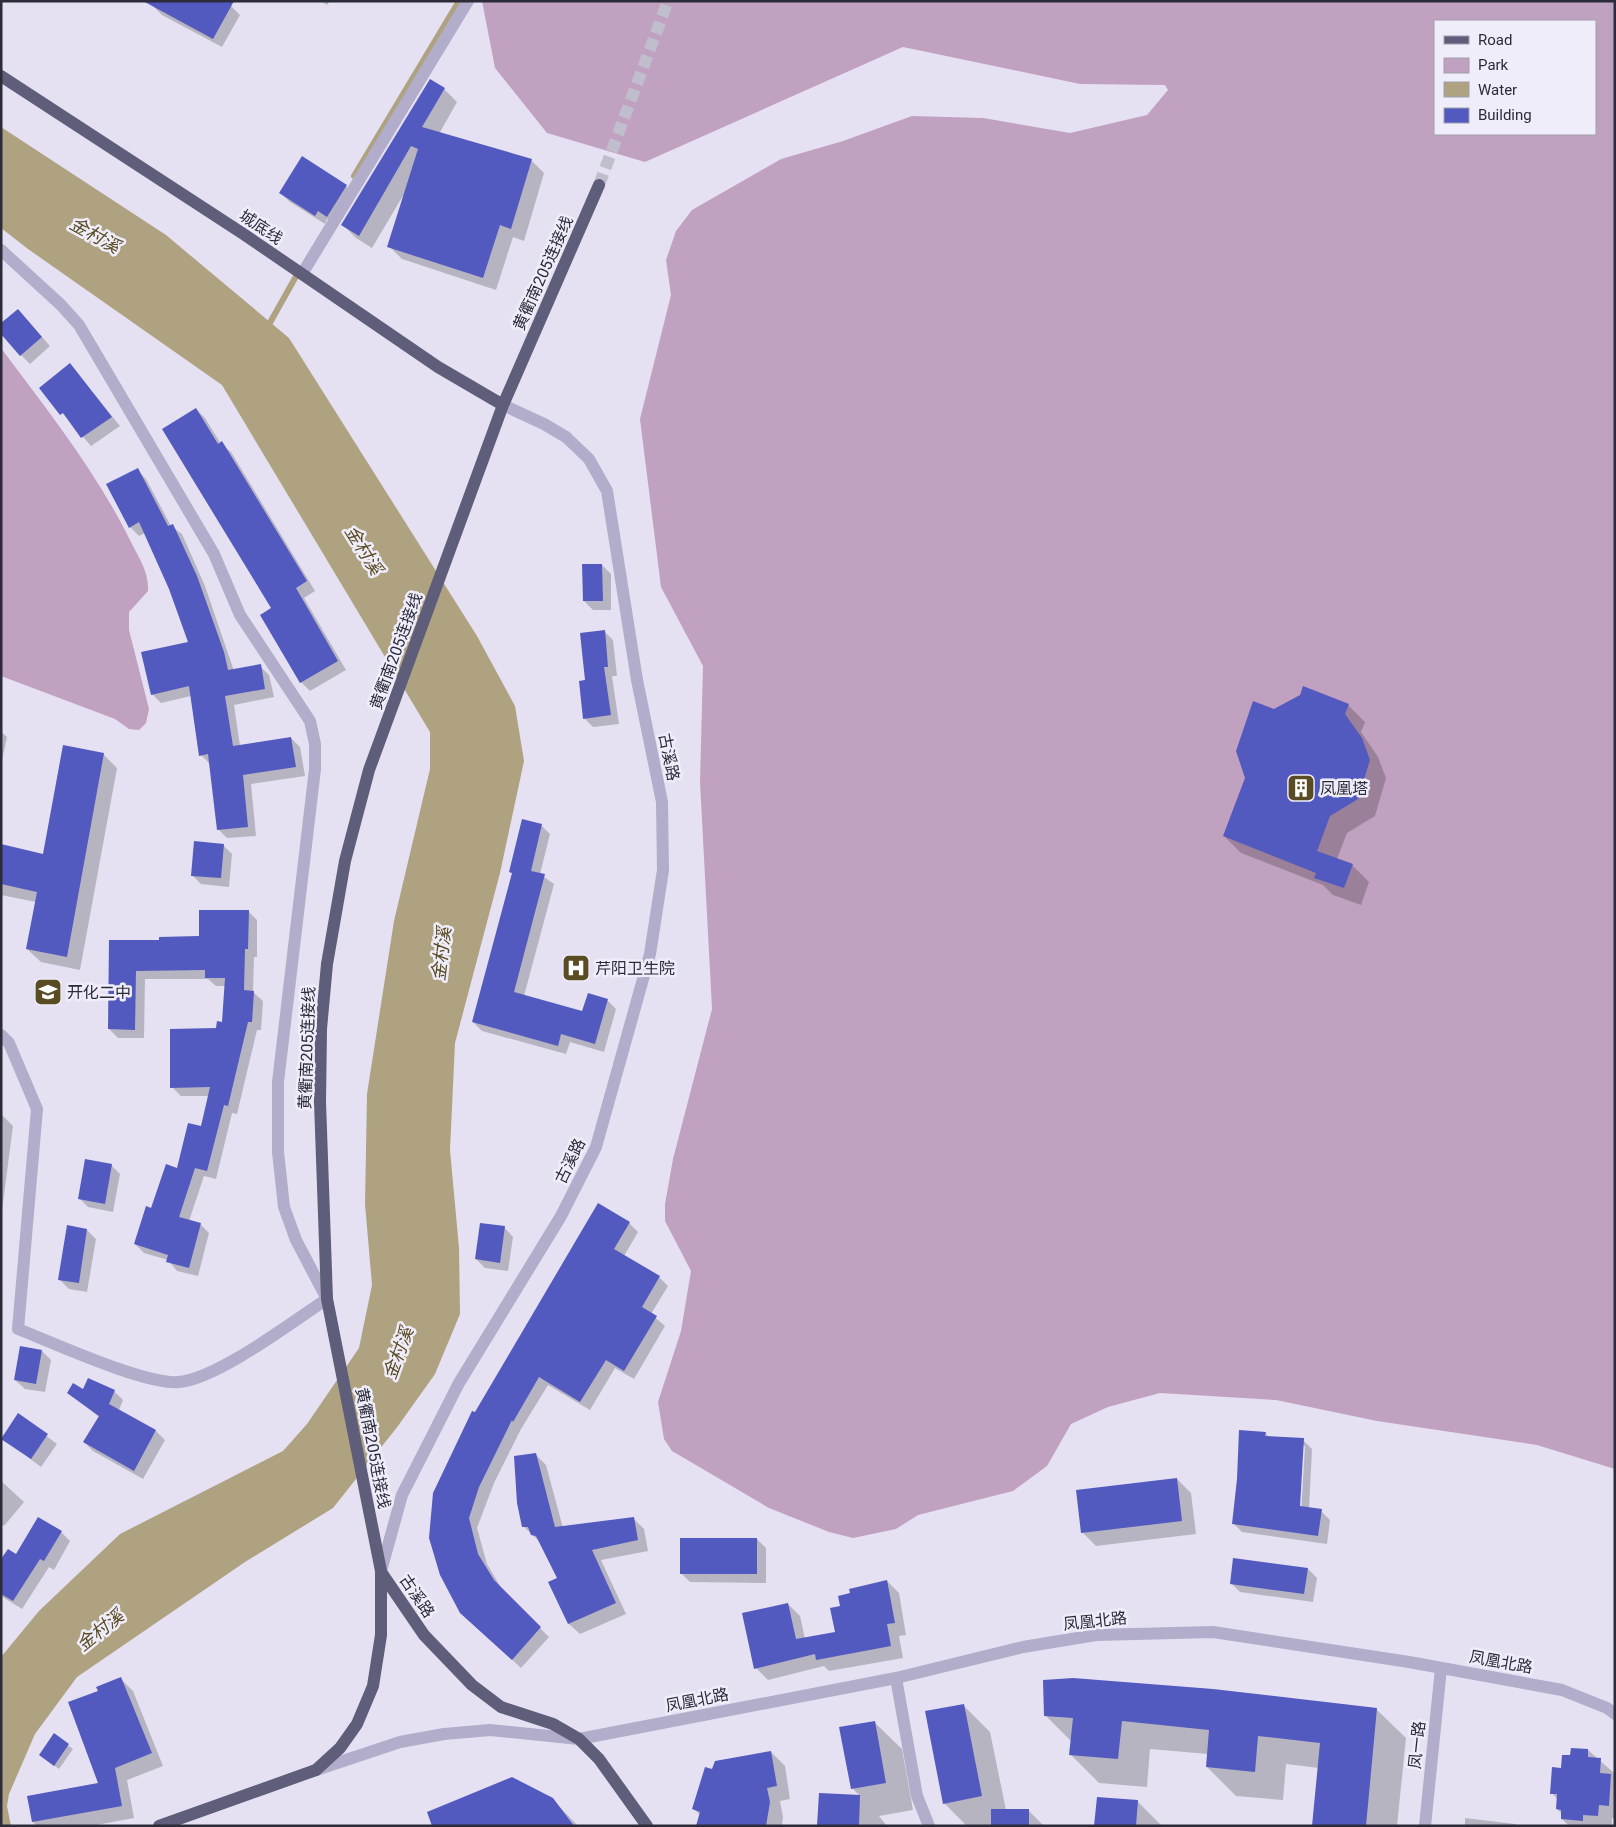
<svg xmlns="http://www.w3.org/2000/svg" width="1616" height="1827" viewBox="0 0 1616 1827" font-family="Roboto,'Noto Sans SC',sans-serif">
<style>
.green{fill:#c1a1c0;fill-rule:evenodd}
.water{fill:#aea281}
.shadow{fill:#0003;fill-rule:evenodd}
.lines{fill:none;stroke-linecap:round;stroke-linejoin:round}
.stream{stroke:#aea281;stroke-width:6}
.building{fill:#5259bf}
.major-tunnel{stroke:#c0bdcd;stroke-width:12;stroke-dasharray:12 6;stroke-linecap:butt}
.minor{stroke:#b1adca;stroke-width:12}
.major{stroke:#5e5d7a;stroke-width:12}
.labels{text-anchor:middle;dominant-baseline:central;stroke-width:5;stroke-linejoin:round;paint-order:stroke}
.street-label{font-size:16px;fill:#2b2b39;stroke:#f0edfa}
.poi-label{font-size:16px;fill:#2b2b39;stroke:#f0edfa;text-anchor:start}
.water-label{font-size:18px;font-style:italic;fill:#594b22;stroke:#f0edfa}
</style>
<rect width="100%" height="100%" fill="#e5e1f2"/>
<!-- green -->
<path class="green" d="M 482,1 L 1615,1 L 1615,1469 L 1537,1445 L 1377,1421 L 1276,1400 L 1160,1393 L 1108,1407 L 1071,1424 L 1047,1466 L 1013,1491 L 918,1515 L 896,1529 L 853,1538 L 829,1532 L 769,1508 L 672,1451 L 664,1439 L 658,1402 L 681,1331 L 691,1271 L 665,1221 L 665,1204 L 673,1159 L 712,1009 L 700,782 L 703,666 L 661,587 L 640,419 L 671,295 L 666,260 L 676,231 L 692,210 L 781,159 L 843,141 L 912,116 L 983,118 L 1070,133 L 1147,115 L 1168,90 L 1165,85 L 1080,84 L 903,47 L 645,162 L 547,133 L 495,68 ZM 1435,21 L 1595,21 L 1595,134 L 1435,134 Z
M 1,348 C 48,411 96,471 131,542 C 139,558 149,572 148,591 L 129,612 L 129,630 L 149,709 L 146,723 L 139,730 L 129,729 L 115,719 L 1,676 Z"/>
<!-- water -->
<path class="water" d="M 1,127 L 166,235 L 289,338 L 477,636 L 515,706 L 524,761 L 500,873 L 455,1043 L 450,1150 L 459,1248 L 460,1314 L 435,1374 L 398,1426 L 333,1508 L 245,1562 L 77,1677 L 35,1734 L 9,1794 L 7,1806 L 11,1826 L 1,1826 L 1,1657 L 39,1611 L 120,1534 L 283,1451 L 307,1424 L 359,1348 L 372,1285 L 365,1204 L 367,1094 L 394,921 L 430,769 L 430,732 L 222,385 L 28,249 L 1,228 Z"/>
<!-- shadow -->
<path class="shadow" d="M 321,1 L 330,1 L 327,5 Z
M 153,6 L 231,6 L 240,15 L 222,47 L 162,15 Z
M 444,89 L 457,102 L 439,134 L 531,160 L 544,173 L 524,241 L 513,237 L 496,290 L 402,259 L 389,246 L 404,194 L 372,248 L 356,238 L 343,225 Z
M 346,186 L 355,195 L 337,225 L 327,219 L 325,224 L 290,202 L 281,193 Z
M 18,310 L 50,346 L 30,364 L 21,355 Z
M 70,364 L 120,426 L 91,446 L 41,388 Z
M 196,409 L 205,418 L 221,444 L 231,452 L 315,591 L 304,598 L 346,670 L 310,691 L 301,682 Z
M 137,470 L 146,479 L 171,526 L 182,534 L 205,586 L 234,671 L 260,666 L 269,675 L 274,697 L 234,705 L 240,746 L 291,738 L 300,747 L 305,776 L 251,784 L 256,836 L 227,838 L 218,829 L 210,764 L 201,755 L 191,696 L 161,703 L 152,694 L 190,643 L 170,589 L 145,533 L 139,536 L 130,527 Z
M 602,565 L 611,574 L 611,610 L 593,610 L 584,601 Z
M 604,631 L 613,640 L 617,676 L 612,676 L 619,724 L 593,727 L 584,718 L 586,682 Z
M 1348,705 L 1365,722 L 1361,732 L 1378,757 L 1386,778 L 1375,816 L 1347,833 L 1337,859 L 1352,865 L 1369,882 L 1361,905 L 1333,895 L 1323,885 L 1241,853 L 1224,836 L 1274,710 Z
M 1,732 L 7,737 L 1,765 Z
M 103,754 L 117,768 L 80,970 L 41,962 L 27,949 L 36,902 L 1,895 L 1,846 L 44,855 Z
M 541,825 L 550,834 L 540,874 L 554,884 L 524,996 L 583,1013 L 607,1000 L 616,1009 L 604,1052 L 570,1042 L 566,1054 L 482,1031 L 473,1022 L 513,874 L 510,871 Z
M 223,845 L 232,854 L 229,887 L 201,884 L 192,875 Z
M 248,911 L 257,920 L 257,957 L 254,957 L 253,992 L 263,1001 L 261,1030 L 257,1030 L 237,1114 L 232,1113 L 216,1179 L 204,1176 L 189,1221 L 200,1224 L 209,1233 L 198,1276 L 177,1271 L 168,1260 L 144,1253 L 135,1244 L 152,1210 L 202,1128 L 209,1096 L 181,1096 L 172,1087 L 223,1023 L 225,986 L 216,986 L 208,979 L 145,979 L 144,1038 L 118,1038 L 109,1029 L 110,941 L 160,942 L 200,938 Z
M 1,1114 L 13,1126 L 1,1218 Z
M 111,1165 L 120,1174 L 113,1212 L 88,1207 L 79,1198 Z
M 629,1223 L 638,1232 L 624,1256 L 659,1277 L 668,1286 L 651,1314 L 665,1326 L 634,1379 L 615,1368 L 590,1410 L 548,1385 L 521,1429 L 494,1483 L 477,1528 L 487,1564 L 503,1591 L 549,1637 L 521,1668 L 461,1613 L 475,1414 Z
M 504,1227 L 513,1237 L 508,1271 L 485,1268 L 476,1259 Z
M 87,1230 L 96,1239 L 87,1292 L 69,1289 L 60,1280 Z
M 42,1351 L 51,1360 L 45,1392 L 25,1389 L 15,1380 Z
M 84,1391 L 114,1391 L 123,1400 L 119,1410 L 156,1431 L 165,1440 L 143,1479 L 93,1451 L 84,1442 L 99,1417 L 69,1393 Z
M 18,1415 L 57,1444 L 41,1467 L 2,1438 Z
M 1265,1433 L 1269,1437 L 1303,1440 L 1312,1449 L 1309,1509 L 1321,1511 L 1330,1520 L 1327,1544 L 1242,1532 L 1233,1523 ZM 1302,1446 L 1305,1446 L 1301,1513 L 1299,1512 Z
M 535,1454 L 546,1465 L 563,1528 L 634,1519 L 644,1529 L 648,1551 L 601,1560 L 626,1614 L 580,1634 L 569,1624 L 550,1582 L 558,1579 L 541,1543 L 523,1526 Z
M 1177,1479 L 1191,1493 L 1196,1534 L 1096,1546 L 1082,1532 Z
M 1,1481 L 24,1502 L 4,1526 L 1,1523 Z
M 38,1519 L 61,1532 L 70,1541 L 54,1570 L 49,1567 L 22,1609 L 1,1596 L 1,1562 L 16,1556 Z
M 757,1539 L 766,1548 L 766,1583 L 690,1582 L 681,1573 Z
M 1308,1569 L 1317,1578 L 1313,1602 L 1240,1592 L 1231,1583 Z
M 887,1581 L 899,1593 L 906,1635 L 899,1636 L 903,1658 L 829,1671 L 824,1666 L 768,1680 L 756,1668 L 788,1604 L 800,1616 L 805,1639 L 836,1633 L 841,1607 Z
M 120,1678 L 133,1691 L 163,1766 L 127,1780 L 134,1818 L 91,1826 L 37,1826 L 33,1822 L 100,1784 Z
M 1146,1685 L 1377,1710 L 1406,1738 L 1397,1826 L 1313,1826 L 1319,1768 L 1286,1764 L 1283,1800 L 1236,1796 L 1207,1767 L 1208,1754 L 1150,1749 L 1147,1787 L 1099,1783 L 1071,1755 L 1072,1742 L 1045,1715 Z
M 963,1705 L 990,1732 L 1006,1810 L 1028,1810 L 1044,1826 L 967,1826 L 944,1803 Z
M 874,1722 L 902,1749 L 913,1810 L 879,1816 L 887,1826 L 818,1826 L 860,1796 L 852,1788 Z
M 54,1735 L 73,1749 L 59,1769 L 40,1755 Z
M 1588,1750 L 1614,1773 L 1615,1819 L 1612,1818 L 1612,1826 L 1569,1826 L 1562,1819 L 1562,1814 L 1557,1809 L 1558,1800 L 1552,1793 L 1563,1769 L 1572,1757 Z
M 771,1752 L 785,1766 L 790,1799 L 780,1801 L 783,1817 L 782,1826 L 704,1826 L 701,1816 L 694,1809 L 713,1771 Z
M 552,1799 L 578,1826 L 433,1826 Z
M 1137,1801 L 1162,1826 L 1096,1826 Z
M 1465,1818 L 1515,1824 L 1517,1826 L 1465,1826 Z"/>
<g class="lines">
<!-- stream -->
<path class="stream" d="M 354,176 L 459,1
M 267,328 L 299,271"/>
</g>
<!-- building -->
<path class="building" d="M 143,1 L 234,1 L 213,39 Z
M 430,79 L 445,88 L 422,127 L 532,159 L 511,229 L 500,225 L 483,278 L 387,247 L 418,149 L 411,146 L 359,236 L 341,225 Z
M 302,156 L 347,185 L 327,217 L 318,211 L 315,216 L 279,193 Z
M 18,309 L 42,337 L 20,356 L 1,334 L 1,323 Z
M 70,363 L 112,417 L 81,438 L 63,413 L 60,415 L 39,388 Z
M 196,408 L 218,444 L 222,441 L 307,581 L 296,588 L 338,661 L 300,683 L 260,615 L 271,608 L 162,429 Z
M 138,468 L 168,526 L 173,524 L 197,576 L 224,652 L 228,670 L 261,664 L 265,689 L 225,696 L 233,746 L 291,737 L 296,767 L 243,775 L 248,827 L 217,830 L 208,754 L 199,756 L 189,686 L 151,695 L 141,652 L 188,642 L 169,589 L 139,522 L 129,528 L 106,484 Z
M 582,564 L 602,564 L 603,601 L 583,601 Z
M 605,630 L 608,667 L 604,667 L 611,715 L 583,719 L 579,681 L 585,680 L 580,633 Z
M 1303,686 L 1349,704 L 1345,714 L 1362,738 L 1370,760 L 1358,799 L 1330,816 L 1317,851 L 1353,864 L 1344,888 L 1314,878 L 1316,873 L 1223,836 L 1245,778 L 1236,751 L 1253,701 L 1274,709 L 1300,695 Z
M 63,745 L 104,753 L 67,957 L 26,949 L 37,892 L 1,884 L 1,844 L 43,854 Z
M 522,819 L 542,824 L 531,871 L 545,874 L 514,992 L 582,1011 L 588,993 L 608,999 L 595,1044 L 561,1034 L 558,1046 L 472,1022 L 512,873 L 509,872 Z
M 194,841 L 224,844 L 221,878 L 191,876 Z
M 199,910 L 249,910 L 248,949 L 245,949 L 244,990 L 254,991 L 252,1022 L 248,1022 L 228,1106 L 224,1105 L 207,1171 L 195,1168 L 179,1217 L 201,1223 L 189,1268 L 166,1262 L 168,1255 L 134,1244 L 146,1206 L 151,1208 L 166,1164 L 177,1168 L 188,1123 L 201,1126 L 210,1087 L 170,1088 L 170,1029 L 216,1028 L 217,1021 L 222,1022 L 225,978 L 205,978 L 205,970 L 136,971 L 135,1030 L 108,1029 L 109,940 L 159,940 L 159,937 L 199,936 Z
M 85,1159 L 112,1164 L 105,1204 L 78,1199 Z
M 598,1203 L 630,1222 L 614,1249 L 660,1276 L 642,1307 L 657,1316 L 624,1371 L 606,1360 L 580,1402 L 539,1377 L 513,1422 L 512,1420 L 479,1487 L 469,1518 L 478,1554 L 494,1580 L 541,1627 L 512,1660 L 460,1613 L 440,1575 L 429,1538 L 433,1493 L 472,1411 L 475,1412 Z
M 480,1223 L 505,1226 L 500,1263 L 475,1259 Z
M 67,1225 L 87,1229 L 79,1283 L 58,1280 Z
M 20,1346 L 42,1350 L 36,1384 L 14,1380 Z
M 88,1378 L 115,1390 L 109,1404 L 156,1430 L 134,1471 L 83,1442 L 99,1416 L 67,1393 L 73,1383 L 83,1389 Z
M 18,1413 L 48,1434 L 31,1459 L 1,1439 Z
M 1239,1430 L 1266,1432 L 1265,1436 L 1304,1438 L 1300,1506 L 1322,1509 L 1318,1536 L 1232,1524 L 1237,1479 Z
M 536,1453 L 555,1527 L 634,1517 L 638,1540 L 592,1550 L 616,1603 L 568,1624 L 548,1582 L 557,1578 L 536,1536 L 531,1535 L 528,1527 L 522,1527 L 517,1503 L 514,1456 Z
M 1177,1478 L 1182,1521 L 1081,1533 L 1076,1490 Z
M 38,1517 L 62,1531 L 44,1561 L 40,1559 L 13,1601 L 1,1594 L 1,1559 L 8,1549 L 16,1554 Z
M 680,1538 L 757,1538 L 757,1574 L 680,1574 Z
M 1233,1558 L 1308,1568 L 1304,1594 L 1230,1584 Z
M 887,1580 L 895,1623 L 887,1624 L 891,1646 L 816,1660 L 815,1654 L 754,1669 L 742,1613 L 788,1603 L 796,1639 L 835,1632 L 830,1608 L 840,1606 L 838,1596 L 850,1593 L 849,1589 Z
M 121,1677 L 152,1753 L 115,1768 L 122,1806 L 32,1822 L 27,1796 L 98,1783 L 68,1702 L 98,1691 L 96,1687 Z
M 1073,1678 L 1213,1689 L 1377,1708 L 1366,1826 L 1312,1826 L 1320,1743 L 1258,1736 L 1255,1772 L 1206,1767 L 1209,1730 L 1122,1721 L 1118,1759 L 1069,1755 L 1073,1718 L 1044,1716 L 1043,1680 Z
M 964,1704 L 982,1796 L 943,1804 L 925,1711 Z
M 875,1721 L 886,1783 L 851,1789 L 839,1727 Z
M 54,1733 L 69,1744 L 54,1766 L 39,1755 Z
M 1571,1748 L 1588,1749 L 1588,1757 L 1601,1758 L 1600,1773 L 1611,1774 L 1609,1806 L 1599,1805 L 1598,1816 L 1583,1815 L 1583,1821 L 1561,1819 L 1561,1810 L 1556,1809 L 1557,1794 L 1550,1794 L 1552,1767 L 1561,1768 L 1562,1755 L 1570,1755 Z
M 771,1751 L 777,1786 L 767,1788 L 770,1802 L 766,1826 L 696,1826 L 700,1812 L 692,1809 L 705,1767 L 712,1769 L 715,1761 Z
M 512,1777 L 553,1798 L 574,1826 L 432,1826 L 427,1812 Z
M 819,1793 L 860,1795 L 859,1826 L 817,1826 Z
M 1097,1797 L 1138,1800 L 1136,1826 L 1094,1826 Z
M 991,1809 L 1029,1809 L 1029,1826 L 991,1826 Z"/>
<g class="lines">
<!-- major-tunnel -->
<path class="major-tunnel" d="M 599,185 L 668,1"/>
<!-- minor -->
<path class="minor" d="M 1,250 L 61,305 L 79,325 L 214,554 L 240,615 L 310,721 L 315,744 L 315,769 L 278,1082 L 278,1152 L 284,1207 L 296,1240 L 327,1299 C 292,1322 217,1379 179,1382 C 145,1385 54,1343 18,1329 L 37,1109 L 9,1043 L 1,1035
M 302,274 L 468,1
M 381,1571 L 402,1495 L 459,1383 L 561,1216 L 596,1147 L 650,954 L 663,870 L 662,802 L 637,680 L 607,491 L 589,459 L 566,437 L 544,424 L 503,405
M 896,1678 L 917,1796 L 929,1826
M 316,1770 L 400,1742 L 444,1734 L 490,1730 L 579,1739 L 896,1678 L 1023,1647 L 1096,1635 L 1213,1632 L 1409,1662 L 1562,1690 L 1607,1708 L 1615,1714
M 1425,1826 L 1441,1668"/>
<!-- major -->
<path class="major" d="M 1,76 L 245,235 L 438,367 L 503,405
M 381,1572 L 424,1635 L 472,1685 L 501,1707 L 553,1724 L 579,1739 L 599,1759 L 647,1826
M 159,1826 L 316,1770 L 340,1748 L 357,1724 L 373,1686 L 381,1635 L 381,1571 L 327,1299 L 320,1102 L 321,1029 L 327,964 L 345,861 L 369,770 L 503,405 L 599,185"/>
</g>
<!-- icons -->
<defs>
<symbol id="building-square" viewBox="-11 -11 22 22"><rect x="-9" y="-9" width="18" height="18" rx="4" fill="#594b22" stroke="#f0edfa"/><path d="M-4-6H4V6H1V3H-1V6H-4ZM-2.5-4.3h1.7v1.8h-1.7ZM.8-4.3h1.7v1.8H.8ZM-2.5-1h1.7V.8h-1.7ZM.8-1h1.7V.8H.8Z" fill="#fff"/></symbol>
<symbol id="hospital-square" viewBox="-11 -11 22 22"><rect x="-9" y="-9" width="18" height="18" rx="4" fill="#594b22" stroke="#f0edfa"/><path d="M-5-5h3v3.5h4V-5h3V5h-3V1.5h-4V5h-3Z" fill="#fff"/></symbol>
<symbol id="school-square" viewBox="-11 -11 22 22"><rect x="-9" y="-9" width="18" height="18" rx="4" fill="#594b22" stroke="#f0edfa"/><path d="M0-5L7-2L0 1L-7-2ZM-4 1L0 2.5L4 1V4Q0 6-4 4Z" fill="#fff"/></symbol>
</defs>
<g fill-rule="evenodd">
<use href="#building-square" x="1285" y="772" width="32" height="32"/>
<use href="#hospital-square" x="560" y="952" width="32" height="32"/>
<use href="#school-square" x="32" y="976" width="32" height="32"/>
</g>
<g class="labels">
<!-- street labels -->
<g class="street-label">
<text transform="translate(261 227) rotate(34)">城底线</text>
<text transform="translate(543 273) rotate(-66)">黄衢南205连接线</text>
<text transform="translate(396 651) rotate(-70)">黄衢南205连接线</text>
<text transform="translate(669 757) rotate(79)">古溪路</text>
<text transform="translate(307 1048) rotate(-88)">黄衢南205连接线</text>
<text transform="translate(570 1161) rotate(-64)">古溪路</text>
<text transform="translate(373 1448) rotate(79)">黄衢南205连接线</text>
<text transform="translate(417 1596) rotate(56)">古溪路</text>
<text transform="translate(1095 1621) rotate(-6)">凤凰北路</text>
<text transform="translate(1501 1662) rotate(10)">凤凰北路</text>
<text transform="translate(697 1700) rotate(-11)">凤凰北路</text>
<text transform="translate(1417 1745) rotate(-84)">凤一路</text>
</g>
<!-- poi labels -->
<g class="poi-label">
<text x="1320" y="788">凤凰塔</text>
<text x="595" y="968">芹阳卫生院</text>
<text x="67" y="992">开化二中</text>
</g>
<!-- water labels -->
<g class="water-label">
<text transform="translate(95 235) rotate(29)">金村溪</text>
<text transform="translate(364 550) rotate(58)">金村溪</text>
<text transform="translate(441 954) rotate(-83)">金村溪</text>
<text transform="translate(398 1353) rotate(-70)">金村溪</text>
<text transform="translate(100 1630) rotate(-39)">金村溪</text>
</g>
</g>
<!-- border -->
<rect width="1616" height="1827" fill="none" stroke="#2b2b39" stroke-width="5"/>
<!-- legend -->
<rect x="1434" y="20" width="162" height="115" fill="#f0edfa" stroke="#a19fad"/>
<rect x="1444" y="36" width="25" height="8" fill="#5e5d7a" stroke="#a19fad"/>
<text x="1478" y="45" font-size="15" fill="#2b2b39">Road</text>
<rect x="1444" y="58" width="25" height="15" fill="#c1a1c0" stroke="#a19fad"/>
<text x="1478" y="70" font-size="15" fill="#2b2b39">Park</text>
<rect x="1444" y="82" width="25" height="15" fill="#aea281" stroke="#a19fad"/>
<text x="1478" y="95" font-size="15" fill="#2b2b39">Water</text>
<rect x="1444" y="108" width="25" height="15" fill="#5259bf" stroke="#a19fad"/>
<text x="1478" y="120" font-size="15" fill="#2b2b39">Building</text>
</svg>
